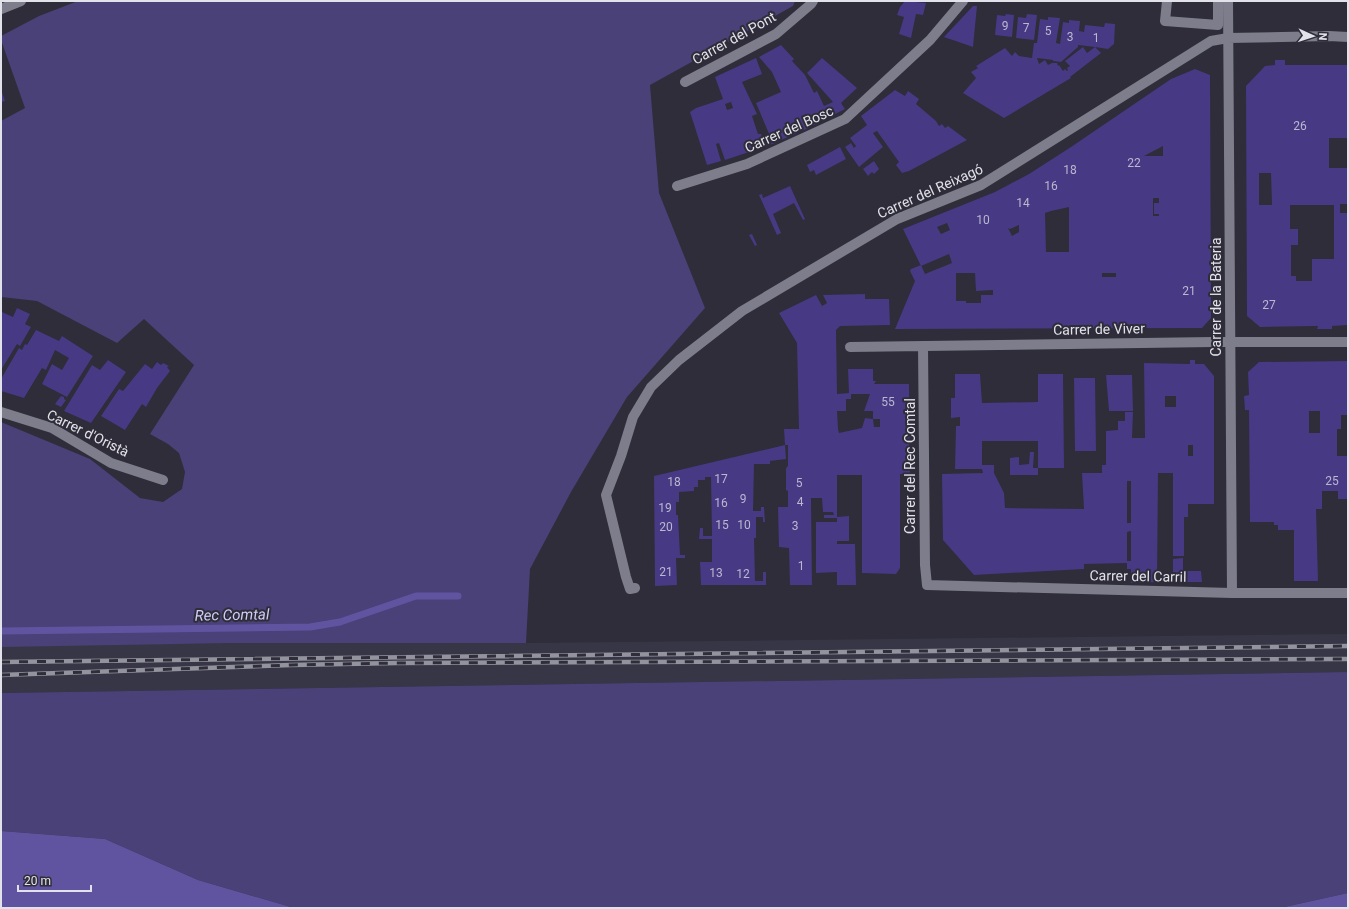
<svg xmlns="http://www.w3.org/2000/svg" width="1349" height="909" viewBox="0 0 1349 909" font-family="Roboto,sans-serif">
<style>
.built{fill:#363647}
.green{fill:#494177}
.water{fill:#6054a1}
.lines{fill:none;stroke-linecap:round;stroke-linejoin:round}
.stream{stroke:#6054a1;stroke-width:7}
.building{fill:#473984;fill-rule:evenodd}
.street{stroke:#7e7d8b;stroke-width:10}
.rail-casing{stroke:#93939d;stroke-width:4.5}
.rail{stroke:#2e2d39;stroke-width:3;stroke-dasharray:9;stroke-linecap:butt}
.labels{text-anchor:middle;dominant-baseline:central;stroke-width:4;stroke-linejoin:round;paint-order:stroke}
.number-label{font-size:12px;fill:#bbb8d0}
.street-label{font-size:14px;fill:#e2e2ea;stroke:#2e2d39}
.water-label{font-size:15px;font-style:italic;fill:#cfccf7;stroke:#2e2d39}
</style>
<rect width="100%" height="100%" fill="#2e2d39"/>
<!-- built -->
<path class="built" d="M 1348,634 L 1348,672 L 1,693 L 1,645 L 235,643 L 526,643 Z"/>
<!-- green -->
<path class="green" d="M 78,1 L 795,1 L 793,6 L 650,85 L 659,193 L 705,308 L 627,397 L 571,492 L 530,569 L 526,643 L 235,643 L 1,647 L 1,422 L 90,459 L 140,498 L 163,502 L 182,489 L 185,472 L 179,453 L 168,444 L 150,434 L 194,365 L 144,319 L 117,343 L 37,301 L 1,297 L 1,121 L 25,108 L 1,40 L 1,36 L 39,16 Z
M 1348,672 L 1348,893 L 1280,908 L 294,908 L 198,880 L 105,839 L 1,831 L 1,693 Z"/>
<!-- water -->
<path class="water" d="M 1,831 L 105,839 L 198,880 L 294,908 L 1,908 Z
M 1348,893 L 1348,908 L 1280,908 Z"/>
<g class="lines">
<!-- stream -->
<path class="stream" d="M 1,631 L 310,627 L 340,622 L 416,596 L 458,596"/>
</g>
<!-- building -->
<path class="building" d="M 905,1 L 926,3 L 923,15 L 916,14 L 911,38 L 899,34 L 904,17 L 897,15 L 900,7 Z
M 973,6 L 977,6 L 973,47 L 944,37 Z
M 1006,14 L 1014,15 L 1012,37 L 995,35 L 997,15 L 1005,16 Z
M 1027,14 L 1037,15 L 1034,40 L 1016,38 L 1018,17 L 1026,18 Z
M 1048,17 L 1060,18 L 1056,43 L 1060,44 L 1063,22 L 1069,23 L 1069,20 L 1080,21 L 1079,31 L 1084,32 L 1085,25 L 1104,27 L 1105,23 L 1115,24 L 1114,44 L 1108,49 L 1095,47 L 1101,53 L 1070,77 L 1071,78 L 1004,118 L 963,93 L 976,78 L 971,72 L 978,68 L 976,66 L 1005,48 L 1012,56 L 1015,52 L 1019,56 L 1032,58 L 1034,43 L 1037,43 L 1040,19 L 1048,20 ZM 1078,45 L 1095,47 L 1087,53 L 1083,47 L 1065,61 L 1070,66 L 1067,68 L 1068,70 L 1067,71 L 1065,69 L 1063,71 L 1059,65 L 1058,66 L 1057,63 L 1052,63 L 1048,65 L 1045,60 L 1039,64 L 1037,58 L 1053,60 L 1053,61 L 1061,62 L 1078,47 Z
M 781,45 L 794,59 L 792,61 L 805,75 L 814,93 L 817,91 L 824,106 L 833,102 L 807,73 L 822,58 L 857,88 L 841,103 L 845,109 L 802,131 L 796,118 L 794,120 L 799,132 L 770,145 L 725,160 L 719,143 L 716,144 L 721,161 L 707,165 L 690,112 L 696,108 L 723,99 L 715,77 L 756,58 L 762,74 L 742,82 L 757,114 L 752,116 L 758,134 L 761,134 L 762,138 L 770,136 L 756,103 L 781,92 L 772,72 L 759,57 ZM 731,102 L 733,108 L 727,110 L 725,104 Z
M 1275,60 L 1285,60 L 1285,65 L 1348,65 L 1348,138 L 1329,138 L 1329,168 L 1348,168 L 1348,204 L 1340,204 L 1340,213 L 1348,213 L 1348,325 L 1332,326 L 1332,329 L 1317,329 L 1318,326 L 1314,326 L 1260,327 L 1247,316 L 1246,86 L 1265,66 L 1275,65 ZM 1259,173 L 1271,173 L 1272,205 L 1259,205 ZM 1290,205 L 1334,205 L 1334,259 L 1312,259 L 1312,281 L 1296,281 L 1296,276 L 1291,276 L 1291,245 L 1298,245 L 1298,229 L 1290,229 Z
M 1195,69 L 1210,75 L 1211,318 L 1202,328 L 895,329 L 915,281 L 910,271 L 911,269 L 921,265 L 925,274 L 952,263 L 949,254 L 921,266 L 903,229 L 995,192 L 1029,174 L 1071,147 L 1171,79 ZM 1163,146 L 1163,156 L 1144,156 ZM 1153,198 L 1159,198 L 1159,203 L 1154,203 L 1154,214 L 1159,214 L 1159,216 L 1153,216 ZM 1069,207 L 1069,252 L 1046,252 L 1045,213 L 1051,211 ZM 947,223 L 950,230 L 941,234 L 937,227 ZM 1019,225 L 1019,232 L 1012,236 L 1008,228 L 1010,229 ZM 956,273 L 975,273 L 976,291 L 993,290 L 993,295 L 981,295 L 981,303 L 966,303 L 966,301 L 956,301 ZM 1102,273 L 1116,273 L 1116,277 L 1102,277 Z
M 1,89 L 5,101 L 1,102 Z
M 895,90 L 905,96 L 908,91 L 919,99 L 916,104 L 936,121 L 939,126 L 942,124 L 945,128 L 948,126 L 967,140 L 909,171 L 902,173 L 896,165 L 899,162 L 877,131 L 873,133 L 883,147 L 859,167 L 845,147 L 851,143 L 854,148 L 856,146 L 850,138 L 867,125 L 861,116 Z
M 840,147 L 846,159 L 816,175 L 814,170 L 810,172 L 807,165 Z
M 874,161 L 879,169 L 874,174 L 872,172 L 868,176 L 863,169 Z
M 790,186 L 805,219 L 803,220 L 794,203 L 773,214 L 781,233 L 777,235 L 759,195 L 762,194 L 763,198 Z
M 752,234 L 757,245 L 755,246 L 749,235 Z
M 865,294 L 865,299 L 889,299 L 890,325 L 840,326 L 836,330 L 837,394 L 849,393 L 848,369 L 873,369 L 873,381 L 876,381 L 874,384 L 909,384 L 910,474 L 900,474 L 900,568 L 896,574 L 862,573 L 862,475 L 837,475 L 837,517 L 849,516 L 849,541 L 837,541 L 837,544 L 855,544 L 856,585 L 837,585 L 837,572 L 816,573 L 816,522 L 837,522 L 837,518 L 824,518 L 824,515 L 834,515 L 833,512 L 823,512 L 822,498 L 811,498 L 812,585 L 790,585 L 789,548 L 779,547 L 778,507 L 788,507 L 788,491 L 786,490 L 786,468 L 788,466 L 788,445 L 785,445 L 786,459 L 770,461 L 770,464 L 754,464 L 753,511 L 761,511 L 761,507 L 764,507 L 765,522 L 763,522 L 763,517 L 756,517 L 756,538 L 754,538 L 755,581 L 763,581 L 763,572 L 766,572 L 766,585 L 701,585 L 700,562 L 712,562 L 712,539 L 699,539 L 700,528 L 703,528 L 703,536 L 712,536 L 711,477 L 705,477 L 705,480 L 698,480 L 698,487 L 694,487 L 694,491 L 679,492 L 679,502 L 676,502 L 676,515 L 678,515 L 680,555 L 685,555 L 685,558 L 676,558 L 677,585 L 655,586 L 654,476 L 785,445 L 784,429 L 799,429 L 797,343 L 779,313 L 816,295 L 822,306 L 827,303 L 823,295 ZM 851,394 L 870,394 L 864,411 L 873,411 L 873,419 L 865,418 L 862,428 L 839,433 L 838,429 L 837,411 L 846,411 L 846,399 L 851,399 ZM 873,419 L 880,419 L 880,427 L 874,427 Z
M 17,308 L 30,314 L 25,324 L 31,327 L 20,346 L 17,344 L 1,370 L 1,313 L 2,312 L 13,317 Z
M 36,330 L 59,341 L 62,336 L 93,356 L 67,397 L 42,384 L 52,364 L 62,370 L 69,358 L 55,350 L 46,370 L 42,368 L 24,398 L 1,391 L 1,379 L 19,348 L 22,350 L 25,344 L 27,345 Z
M 108,360 L 126,372 L 91,423 L 64,411 L 92,365 L 100,370 Z
M 1190,360 L 1195,360 L 1195,364 L 1204,364 L 1214,376 L 1214,504 L 1188,504 L 1188,517 L 1184,517 L 1184,556 L 1173,556 L 1173,473 L 1158,473 L 1157,582 L 1131,583 L 1131,569 L 1127,569 L 1127,563 L 1084,564 L 1084,569 L 974,575 L 943,540 L 942,474 L 983,473 L 982,469 L 955,469 L 956,426 L 960,426 L 960,417 L 951,418 L 951,398 L 955,398 L 955,374 L 980,374 L 982,403 L 1038,402 L 1038,374 L 1063,374 L 1064,468 L 1038,468 L 1038,441 L 982,441 L 982,465 L 994,465 L 994,473 L 1004,493 L 1005,508 L 1084,509 L 1082,473 L 1102,473 L 1102,465 L 1106,465 L 1106,431 L 1118,430 L 1118,421 L 1125,421 L 1125,412 L 1133,412 L 1132,438 L 1145,438 L 1144,363 L 1190,364 ZM 1165,396 L 1176,396 L 1176,407 L 1165,407 ZM 1188,445 L 1193,445 L 1193,456 L 1188,456 ZM 1127,481 L 1131,481 L 1131,523 L 1127,523 ZM 1131,531 L 1131,561 L 1127,561 L 1127,532 Z
M 1348,361 L 1348,415 L 1341,415 L 1341,429 L 1337,429 L 1337,456 L 1348,456 L 1348,499 L 1338,499 L 1338,491 L 1322,491 L 1322,509 L 1316,509 L 1318,581 L 1294,581 L 1294,530 L 1278,530 L 1278,525 L 1274,525 L 1274,522 L 1250,522 L 1249,410 L 1245,410 L 1244,396 L 1249,395 L 1248,372 L 1259,362 ZM 1309,411 L 1320,411 L 1320,433 L 1309,433 Z
M 157,362 L 161,365 L 163,363 L 169,366 L 167,367 L 170,371 L 157,388 L 146,407 L 142,404 L 125,430 L 101,416 L 119,389 L 123,391 L 145,364 L 152,369 Z
M 1106,375 L 1132,375 L 1133,411 L 1109,411 Z
M 1074,378 L 1095,378 L 1096,451 L 1075,451 Z
M 61,396 L 64,397 L 64,399 L 66,400 L 61,407 L 55,404 Z
M 1030,452 L 1034,452 L 1033,468 L 1038,468 L 1038,475 L 1010,475 L 1010,458 L 1019,457 L 1019,465 L 1029,464 Z
M 1183,558 L 1183,571 L 1201,571 L 1202,582 L 1173,582 L 1173,559 Z"/>
<g class="lines">
<!-- street -->
<path class="street" d="M 1167,1 L 1165,21 L 1218,25 L 1218,1
M 1228,1 L 1232,593
M 1,9 L 21,1
M 685,82 L 776,34 L 811,4 L 813,1
M 677,186 L 747,164 L 845,119 L 930,40 L 963,1
M 923,346 L 925,565 L 927,585 L 1232,593 L 1348,593
M 850,347 L 1213,342 L 1348,342
M 1,412 L 52,428 L 111,463 L 163,480
M 635,588 L 630,589 L 626,577 L 606,495 L 621,456 L 633,417 L 651,387 L 679,360 L 742,311 L 897,219 L 981,185 L 1211,41 L 1228,38 L 1329,36 L 1348,37"/>
<defs>
<path id="rail" d="M 1,662 L 1348,646
M 1,675 L 291,665 L 396,663 L 1348,659"/>
</defs>
<!-- rail casing -->
<use href="#rail" class="rail-casing"/>
<!-- rail -->
<use href="#rail" class="rail"/>
</g>
<g class="labels">
<!-- number labels -->
<g class="number-label">
<text x="1005" y="26">9</text>
<text x="1026" y="28">7</text>
<text x="1048" y="31">5</text>
<text x="1070" y="37">3</text>
<text x="1096" y="38">1</text>
<text x="1300" y="126">26</text>
<text x="1134" y="163">22</text>
<text x="1070" y="170">18</text>
<text x="1051" y="186">16</text>
<text x="1023" y="203">14</text>
<text x="983" y="220">10</text>
<text x="1189" y="291">21</text>
<text x="1269" y="305">27</text>
<text x="888" y="402">55</text>
<text x="721" y="479">17</text>
<text x="1332" y="481">25</text>
<text x="674" y="482">18</text>
<text x="799" y="483">5</text>
<text x="743" y="499">9</text>
<text x="800" y="502">4</text>
<text x="721" y="503">16</text>
<text x="665" y="508">19</text>
<text x="722" y="525">15</text>
<text x="744" y="525">10</text>
<text x="795" y="526">3</text>
<text x="666" y="527">20</text>
<text x="801" y="566">1</text>
<text x="666" y="572">21</text>
<text x="716" y="573">13</text>
<text x="743" y="574">12</text>
</g>
<!-- street labels -->
<g class="street-label">
<text transform="translate(734 38) rotate(-29)">Carrer del Pont</text>
<text transform="translate(789 129) rotate(-24)">Carrer del Bosc</text>
<text transform="translate(930 191) rotate(-24)">Carrer del Reixagó</text>
<text transform="translate(1216 297) rotate(-90)">Carrer de la Bateria</text>
<text transform="translate(1099 329) rotate(-1)">Carrer de Viver</text>
<text transform="translate(88 433) rotate(26)">Carrer d'Oristà</text>
<text transform="translate(910 466) rotate(-90)">Carrer del Rec Comtal</text>
<text transform="translate(1138 576) rotate(1)">Carrer del Carril</text>
</g>
<!-- water labels -->
<g class="water-label">
<text transform="translate(232 615) rotate(-1)">Rec Comtal</text>
</g>
</g>
<!-- border -->
<rect width="1349" height="909" fill="none" stroke="#e2e2ea" stroke-width="4"/>
<!-- north arrow -->
<g transform="translate(1313 36) rotate(93)" stroke="#2e2d39" stroke-width="3" paint-order="stroke">
<path d="M0-3L7 15L0 10L-7 15Z" fill="#e2e2ea"/>
<text y="-6" font-size="11" font-weight="bold" text-anchor="middle" fill="#e2e2ea">N</text>
</g>
<!-- scale -->
<path d="M18 885v6h73v-6" fill="none" stroke="#e2e2ea" stroke-width="2"/>
<text x="24" y="885" font-size="12" fill="#e2e2ea" stroke="#2e2d39" stroke-width="3" paint-order="stroke">20 m</text>
</svg>
